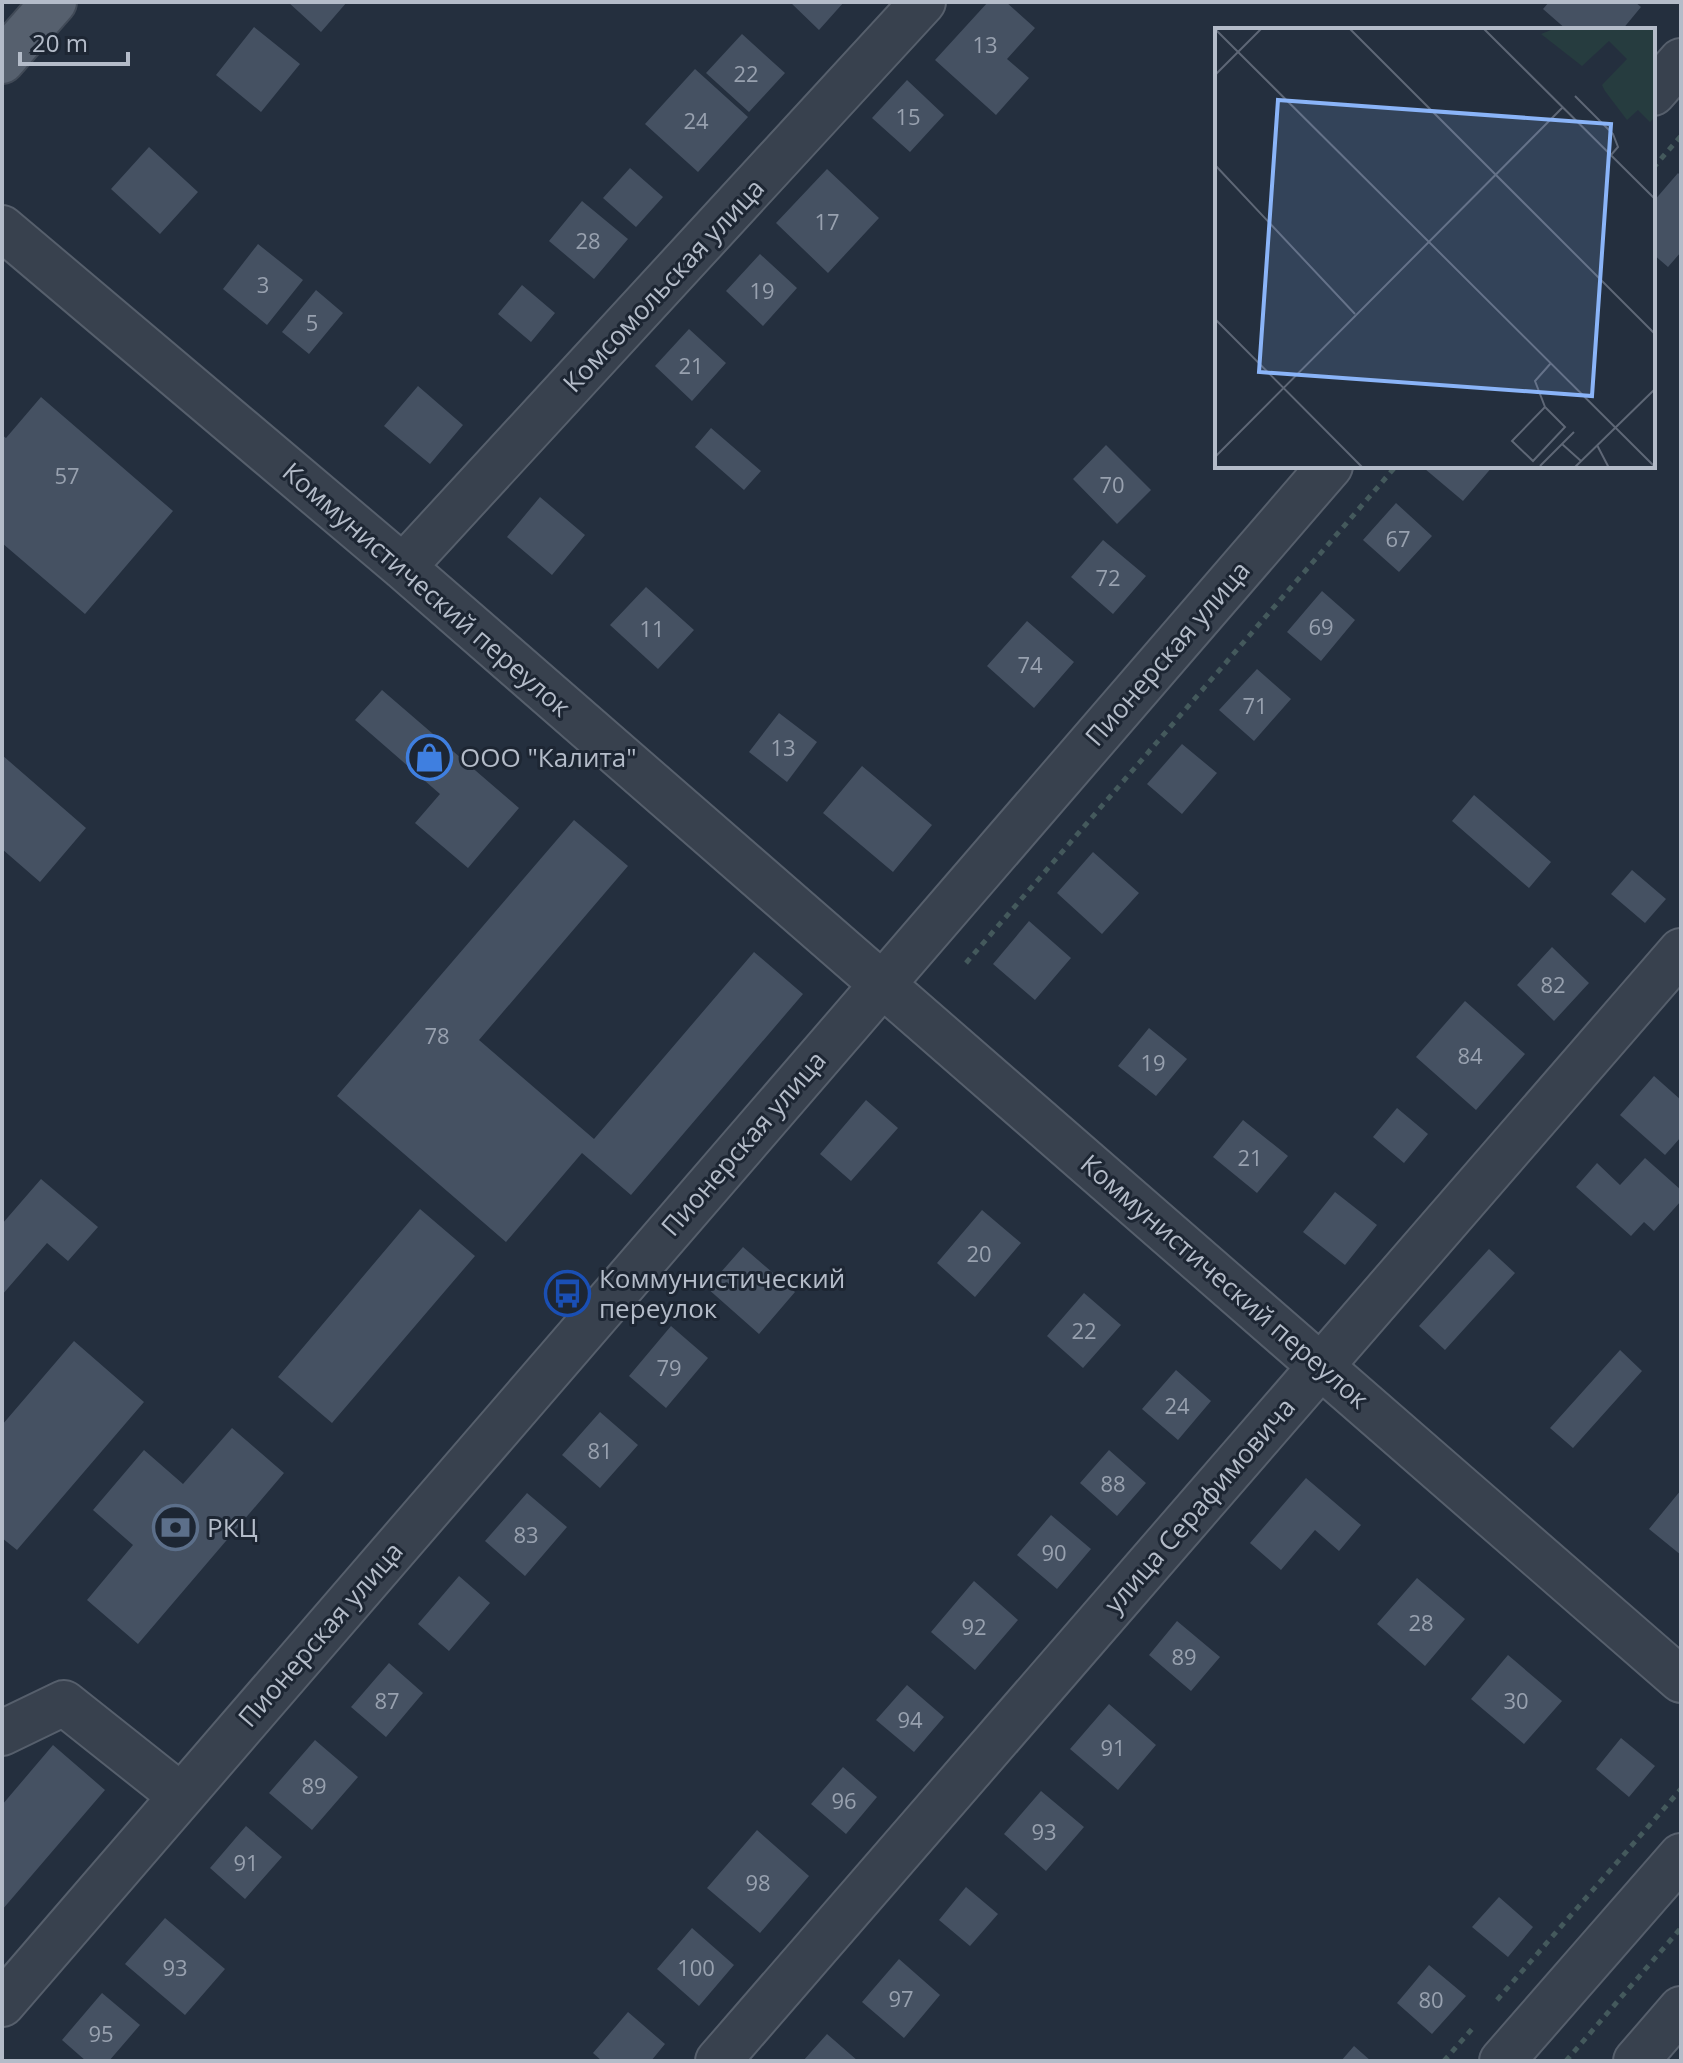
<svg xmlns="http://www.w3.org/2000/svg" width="1683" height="2063" viewBox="0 0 1683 2063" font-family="'Open Sans',sans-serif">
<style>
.building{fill:#455162}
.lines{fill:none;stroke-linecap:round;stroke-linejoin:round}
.minor-casing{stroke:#565f6c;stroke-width:48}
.major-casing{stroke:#414a57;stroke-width:48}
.path{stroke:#44595c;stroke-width:5;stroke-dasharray:6 6;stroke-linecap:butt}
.minor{stroke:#38414e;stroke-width:44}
.major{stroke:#56606e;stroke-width:44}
.labels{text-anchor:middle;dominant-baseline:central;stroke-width:6;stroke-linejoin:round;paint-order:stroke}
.number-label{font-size:22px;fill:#98a1af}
.street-label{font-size:26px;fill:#b4bcc9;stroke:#1d2633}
.poi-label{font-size:26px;fill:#b4bcc9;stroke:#1d2633;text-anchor:start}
.inset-road{fill:none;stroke:#5e6776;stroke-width:2}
.view{fill:#8ab4f8;fill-opacity:0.15;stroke:#8ab4f8;stroke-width:4}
.inset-edge{fill:none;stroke:#b4bcc9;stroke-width:4}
</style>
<rect width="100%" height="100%" fill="#242f3e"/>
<!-- building -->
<path class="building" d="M 288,2 L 347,2 L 321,32 Z
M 790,2 L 844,2 L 819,30 Z
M 988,2 L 1006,2 L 1035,28 L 1007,59 L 1029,78 L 996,115 L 935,60 Z
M 1549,2 L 1635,2 L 1641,7 L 1622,30 L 1567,30 L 1543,9 Z
M 254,27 L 300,64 L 261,112 L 216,75 Z
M 742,34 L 785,73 L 749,112 L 706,73 Z
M 695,69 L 748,117 L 698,172 L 645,124 Z
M 907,80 L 944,115 L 910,152 L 872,118 Z
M 149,147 L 198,192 L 160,234 L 111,189 Z
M 630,168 L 663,197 L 636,227 L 603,198 Z
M 827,169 L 879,218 L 828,273 L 776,223 Z
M 1678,173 L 1681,176 L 1681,252 L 1668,267 L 1653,254 L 1653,202 Z
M 582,201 L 628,239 L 594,279 L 549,241 Z
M 258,244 L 303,280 L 267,325 L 223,289 Z
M 760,254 L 797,288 L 763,326 L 726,291 Z
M 522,285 L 555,313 L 531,342 L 498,314 Z
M 316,290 L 343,313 L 309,354 L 282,332 Z
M 689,329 L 726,363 L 692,401 L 655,366 Z
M 418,386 L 463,425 L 430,464 L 384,426 Z
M 41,397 L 173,511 L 85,614 L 2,543 L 2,435 L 6,438 Z
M 711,428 L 761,471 L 744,490 L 695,447 Z
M 1106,445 L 1151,490 L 1117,524 L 1073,479 Z
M 1428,466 L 1493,466 L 1463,501 L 1425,469 Z
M 540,497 L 585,535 L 552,575 L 507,537 Z
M 1396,503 L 1432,536 L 1399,572 L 1363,540 Z
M 1103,540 L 1146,576 L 1113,614 L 1071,577 Z
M 646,587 L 694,630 L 658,669 L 610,625 Z
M 1322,591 L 1355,620 L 1321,661 L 1287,632 Z
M 1027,621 L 1074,662 L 1034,708 L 987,666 Z
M 1257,669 L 1291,699 L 1254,741 L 1219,710 Z
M 382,690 L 519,808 L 468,868 L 415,823 L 440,794 L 355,720 Z
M 779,713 L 817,742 L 787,782 L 749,752 Z
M 1182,744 L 1217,773 L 1182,814 L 1147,784 Z
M 2,755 L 86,828 L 40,882 L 2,849 Z
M 862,766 L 932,825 L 893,872 L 823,813 Z
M 1474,795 L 1551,862 L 1529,888 L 1452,821 Z
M 574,820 L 628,866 L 479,1040 L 594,1139 L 754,952 L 803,994 L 631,1195 L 582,1153 L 506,1242 L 337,1096 Z
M 1093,852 L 1139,893 L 1102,934 L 1057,893 Z
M 1632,870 L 1666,899 L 1645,923 L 1611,894 Z
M 1029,921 L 1071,958 L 1035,1000 L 993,964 Z
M 1552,947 L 1589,983 L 1554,1021 L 1517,985 Z
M 1465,1001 L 1525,1054 L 1476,1110 L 1416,1057 Z
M 1149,1028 L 1187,1059 L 1156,1096 L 1118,1066 Z
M 1654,1076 L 1681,1100 L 1681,1137 L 1665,1155 L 1620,1115 Z
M 866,1100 L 898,1128 L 851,1181 L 820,1154 Z
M 1397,1108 L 1428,1134 L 1404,1163 L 1373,1137 Z
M 1243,1120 L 1288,1156 L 1257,1193 L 1213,1157 Z
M 1645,1158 L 1681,1190 L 1681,1201 L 1654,1231 L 1644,1222 L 1631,1236 L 1576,1187 L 1597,1163 L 1620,1185 Z
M 41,1179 L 98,1227 L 68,1261 L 47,1243 L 2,1295 L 2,1224 Z
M 1335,1192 L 1377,1225 L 1345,1265 L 1303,1232 Z
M 420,1209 L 475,1256 L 332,1423 L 278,1377 Z
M 982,1210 L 1021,1243 L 975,1297 L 937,1263 Z
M 743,1247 L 795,1292 L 759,1334 L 707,1288 Z
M 1489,1249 L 1515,1273 L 1445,1350 L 1419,1326 Z
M 1084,1293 L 1121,1325 L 1083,1368 L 1047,1336 Z
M 671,1326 L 708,1358 L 666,1408 L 629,1376 Z
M 74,1341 L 144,1402 L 17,1550 L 2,1538 L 2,1425 Z
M 1620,1350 L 1642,1371 L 1573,1448 L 1550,1428 Z
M 1176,1370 L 1211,1401 L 1178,1440 L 1142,1409 Z
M 600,1412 L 638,1445 L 600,1488 L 562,1455 Z
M 232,1428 L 284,1473 L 138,1644 L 87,1600 L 133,1545 L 93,1510 L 144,1450 L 183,1484 Z
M 1109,1450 L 1146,1483 L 1117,1516 L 1080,1483 Z
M 1306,1478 L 1361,1525 L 1339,1551 L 1315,1530 L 1281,1570 L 1250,1543 Z
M 1681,1490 L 1681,1555 L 1649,1529 Z
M 527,1493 L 567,1527 L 525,1576 L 485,1541 Z
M 1051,1515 L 1091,1549 L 1057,1589 L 1017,1555 Z
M 459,1576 L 490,1603 L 449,1651 L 418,1624 Z
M 1417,1578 L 1465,1619 L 1425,1666 L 1377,1624 Z
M 974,1581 L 1018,1620 L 975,1670 L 931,1632 Z
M 1177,1621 L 1220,1657 L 1191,1691 L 1149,1655 Z
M 1508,1655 L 1562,1701 L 1524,1744 L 1471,1699 Z
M 389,1663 L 423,1693 L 386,1737 L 351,1707 Z
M 907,1685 L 944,1717 L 914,1752 L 876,1720 Z
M 1109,1704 L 1156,1745 L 1118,1790 L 1070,1749 Z
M 1621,1738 L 1655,1766 L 1629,1797 L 1596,1769 Z
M 315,1740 L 358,1777 L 312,1830 L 269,1793 Z
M 53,1745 L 105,1790 L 2,1910 L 2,1805 Z
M 843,1767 L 877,1797 L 846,1834 L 811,1804 Z
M 1041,1791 L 1084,1827 L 1046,1871 L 1004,1834 Z
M 246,1826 L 282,1857 L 245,1899 L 210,1868 Z
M 757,1830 L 809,1876 L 760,1933 L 707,1888 Z
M 966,1887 L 998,1914 L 970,1946 L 939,1920 Z
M 1499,1897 L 1533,1927 L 1508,1957 L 1472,1927 Z
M 165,1918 L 225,1969 L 185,2015 L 125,1964 Z
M 692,1928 L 734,1965 L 699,2006 L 657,1969 Z
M 899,1959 L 940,1995 L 904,2038 L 862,2002 Z
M 1429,1965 L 1466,1996 L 1432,2034 L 1397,2003 Z
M 102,1993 L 140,2025 L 109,2061 L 86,2061 L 62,2040 Z
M 628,2012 L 665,2044 L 651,2061 L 602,2061 L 593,2053 Z
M 827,2034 L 858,2061 L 803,2061 Z
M 1354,2046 L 1371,2061 L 1341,2061 Z"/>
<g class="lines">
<defs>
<path id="minor" d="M 1653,93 L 1681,61
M 2,228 L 403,567 L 1681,1680
M 403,567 L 923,2
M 2,1733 L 64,1703 L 181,1796
M 2,2004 L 1330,466
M 718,2061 L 1681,951
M 1502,2061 L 1681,1856
M 1636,2061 L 1681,2009"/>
<path id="major" d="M 2,61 L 54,2"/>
</defs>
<!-- minor casing -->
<use href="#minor" class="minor-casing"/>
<!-- major casing -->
<use href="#major" class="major-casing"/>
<!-- path -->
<path class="path" d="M 1653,168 L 1681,136
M 966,963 L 1396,466
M 1497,2000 L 1681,1789
M 1444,2061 L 1472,2029
M 1566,2061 L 1681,1928"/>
<!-- minor -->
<use href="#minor" class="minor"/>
<!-- major -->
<use href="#major" class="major"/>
</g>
<!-- icons -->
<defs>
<symbol id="shop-ring" viewBox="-11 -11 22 22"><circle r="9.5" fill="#1d2633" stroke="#3f7fe0" stroke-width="1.5"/><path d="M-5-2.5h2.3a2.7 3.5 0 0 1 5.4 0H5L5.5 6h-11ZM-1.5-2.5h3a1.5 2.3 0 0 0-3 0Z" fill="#3f7fe0"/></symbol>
<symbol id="bus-ring" viewBox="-11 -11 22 22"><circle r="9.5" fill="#1d2633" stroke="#1a4fb4" stroke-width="1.5"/><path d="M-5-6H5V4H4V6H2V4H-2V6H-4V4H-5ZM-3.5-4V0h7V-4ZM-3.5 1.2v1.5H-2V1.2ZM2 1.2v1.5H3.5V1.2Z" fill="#1a4fb4"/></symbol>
<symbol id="bank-ring" viewBox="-11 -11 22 22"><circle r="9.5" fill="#1d2633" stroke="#5c6f8a" stroke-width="1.5"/><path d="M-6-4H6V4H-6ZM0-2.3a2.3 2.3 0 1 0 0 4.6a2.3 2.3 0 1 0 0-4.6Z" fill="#5c6f8a"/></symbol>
</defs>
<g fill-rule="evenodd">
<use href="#shop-ring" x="404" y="732" width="51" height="51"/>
<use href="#bus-ring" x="542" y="1268" width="51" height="51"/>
<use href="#bank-ring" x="150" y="1502" width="51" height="51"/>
</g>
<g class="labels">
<!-- number labels -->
<g class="number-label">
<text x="985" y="44">13</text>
<text x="746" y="73">22</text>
<text x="908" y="116">15</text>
<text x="696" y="120">24</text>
<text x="827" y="221">17</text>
<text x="588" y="240">28</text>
<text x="263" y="284">3</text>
<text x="762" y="290">19</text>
<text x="312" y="322">5</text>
<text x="691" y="365">21</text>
<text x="67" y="475">57</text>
<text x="1112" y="484">70</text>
<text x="1398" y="538">67</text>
<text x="1108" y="577">72</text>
<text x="1321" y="626">69</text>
<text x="652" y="628">11</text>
<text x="1030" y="664">74</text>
<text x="1255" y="705">71</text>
<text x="783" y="747">13</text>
<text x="1553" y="984">82</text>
<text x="437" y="1035">78</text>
<text x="1470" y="1055">84</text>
<text x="1153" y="1062">19</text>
<text x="1250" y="1157">21</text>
<text x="979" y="1253">20</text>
<text x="1084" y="1330">22</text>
<text x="669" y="1367">79</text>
<text x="1177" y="1405">24</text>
<text x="600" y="1450">81</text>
<text x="1113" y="1483">88</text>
<text x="526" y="1534">83</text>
<text x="1054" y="1552">90</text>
<text x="1421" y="1622">28</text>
<text x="974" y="1626">92</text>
<text x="1184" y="1656">89</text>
<text x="387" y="1700">87</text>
<text x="1516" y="1700">30</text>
<text x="910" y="1719">94</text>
<text x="1113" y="1747">91</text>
<text x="314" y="1785">89</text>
<text x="844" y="1800">96</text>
<text x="1044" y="1831">93</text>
<text x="246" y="1862">91</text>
<text x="758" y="1882">98</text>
<text x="175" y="1967">93</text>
<text x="696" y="1967">100</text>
<text x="901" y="1998">97</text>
<text x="1431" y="1999">80</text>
<text x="101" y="2033">95</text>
</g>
<!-- street labels -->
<g class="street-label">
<text transform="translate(663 285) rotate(-47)">Комсомольская улица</text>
<text transform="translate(427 589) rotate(41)">Коммунистический переулок</text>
<text transform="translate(1167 653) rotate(-49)">Пионерская улица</text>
<text transform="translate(743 1143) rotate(-49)">Пионерская улица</text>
<text transform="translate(1225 1281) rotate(41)">Коммунистический переулок</text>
<text transform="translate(1199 1505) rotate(-49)">улица Серафимовича</text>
<text transform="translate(320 1634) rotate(-49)">Пионерская улица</text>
</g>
<!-- poi labels -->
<g class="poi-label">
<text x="460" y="757">ООО "Калита"</text>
<text x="599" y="1278">Коммунистический<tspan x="599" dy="30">переулок</tspan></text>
<text x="207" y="1527">РКЦ</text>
</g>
</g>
<!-- overview -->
<g transform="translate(1215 28)">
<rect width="440" height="440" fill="#242f3e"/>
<path d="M 341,0 L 440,0 L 440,89 L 435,94 L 423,82 L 412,92 L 390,63 L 387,57 L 412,31 L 394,13 L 367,38 L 326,6 Z" fill="#263c3f"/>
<path class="inset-road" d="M 134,0 L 440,306M 268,0 L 440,171M 0,1 L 440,439M 0,47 L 47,0M 360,68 L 398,106 L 403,119 L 396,127M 0,137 L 140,286M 0,291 L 148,440M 330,379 L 350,399 L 318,433 L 297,413 L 330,379 L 320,353 L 336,335M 347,416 L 366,433M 382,417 L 394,440M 0,429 L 348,79M 325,438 L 359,404M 359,440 L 440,361"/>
<path class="view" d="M 63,72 L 396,96 L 377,368 L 44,344 Z"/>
<rect width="440" height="440" class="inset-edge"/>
</g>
<!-- border -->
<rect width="1683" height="2063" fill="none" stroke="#b4bcc9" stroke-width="8"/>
<!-- scale -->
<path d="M20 52v12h108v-12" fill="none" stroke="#b4bcc9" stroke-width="4"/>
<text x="32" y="52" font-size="24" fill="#b4bcc9" stroke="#1d2633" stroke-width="6" paint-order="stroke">20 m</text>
</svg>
